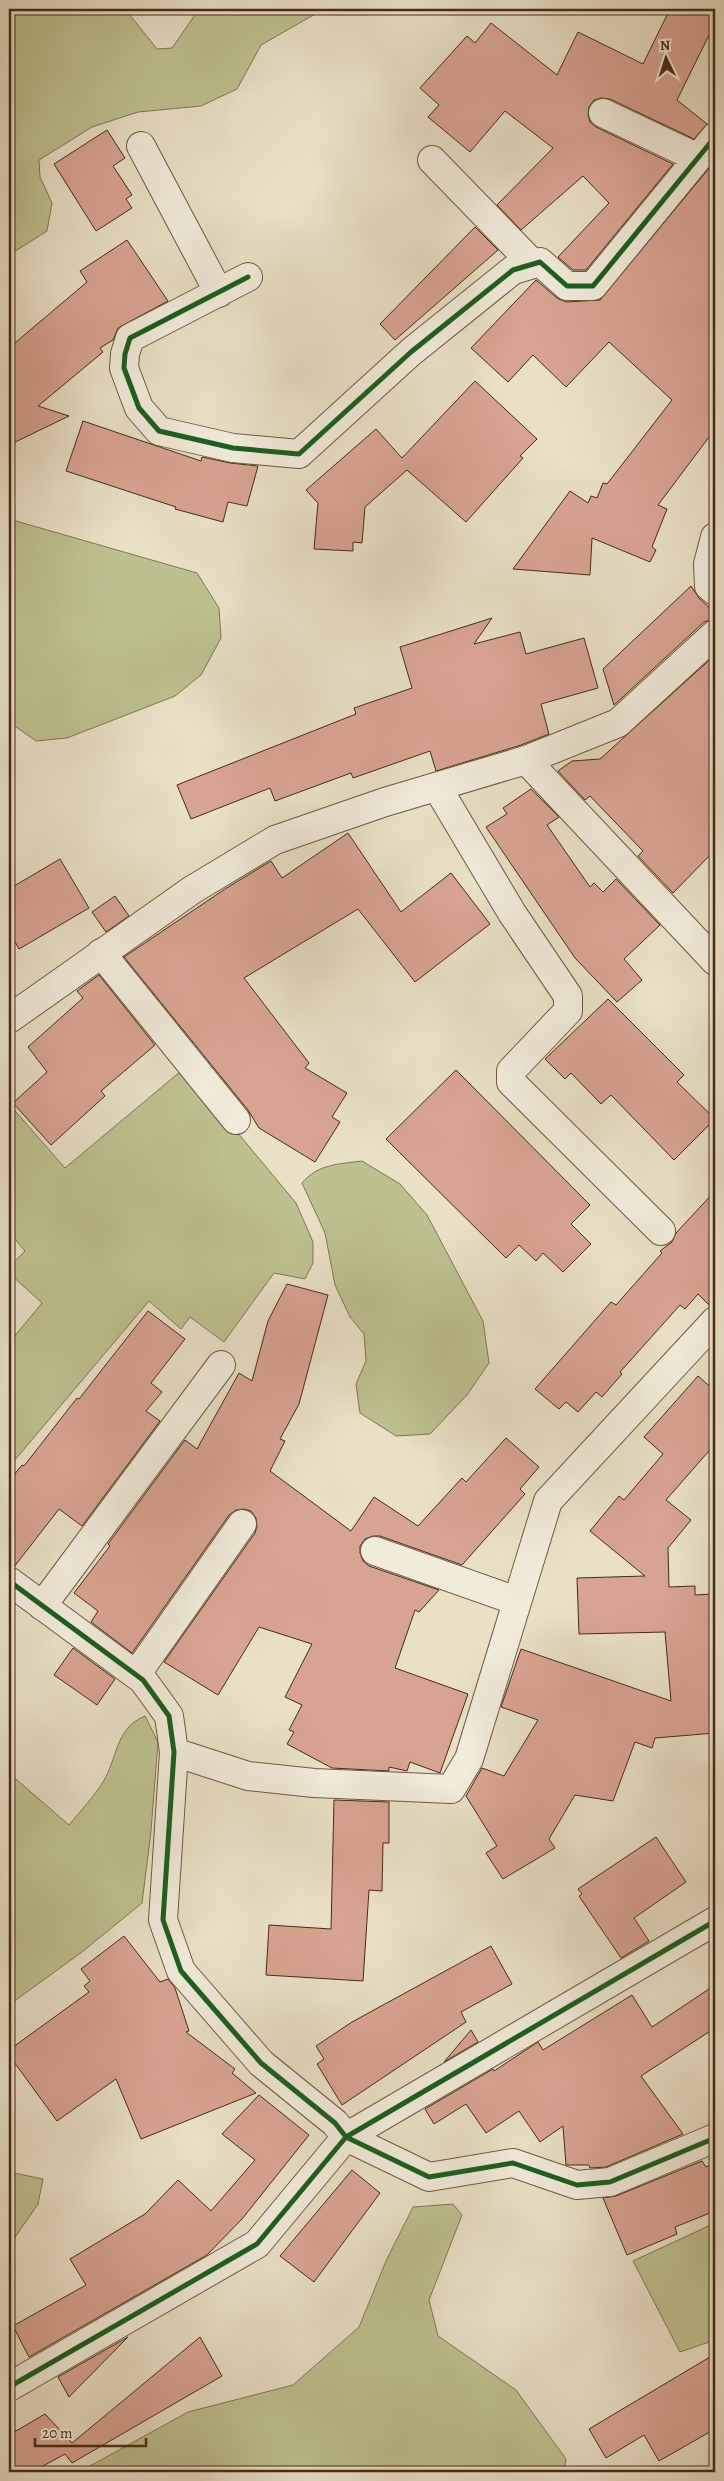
<svg xmlns="http://www.w3.org/2000/svg" width="724" height="2481" viewBox="0 0 724 2481" font-family="Alegreya,serif">
<style>
.green{fill:#bec090;stroke:#827652}
.building{fill:#d8a492;stroke:#472b13}
.lines{fill:none;stroke-linecap:round;stroke-linejoin:round}
.street-casing{stroke:#705840;stroke-width:30}
.street{stroke:#f1ebda;stroke-width:28}
.cycleway-casing{stroke:#f1ebda;stroke-width:8}
.cycleway{stroke:#1b5e20;stroke-width:5}
</style>
<rect width="100%" height="100%" fill="#e9e0c6"/>
<filter id="stains"><feTurbulence type="fractalNoise" baseFrequency=".004" numOctaves="4"/><feColorMatrix values="0 0 0 0 .2 0 0 0 0 .09 0 0 0 0 .02 0 0 0 .5 -.17"/></filter>
<radialGradient id="worn" r=".72"><stop offset=".6" stop-color="#630" stop-opacity="0"/><stop offset="1" stop-color="#630" stop-opacity=".3"/></radialGradient>
<!-- green -->
<path class="green" d="M 9,9 L 125,9 L 157,49 L 172,48 L 199,9 L 324,9 L 261,45 L 237,89 L 201,106 L 138,112 L 92,127 L 39,160 L 40,177 L 52,203 L 47,231 L 9,255 Z
M 9,519 L 197,573 L 219,608 L 221,638 L 201,675 L 175,696 L 67,738 L 36,741 L 9,722 Z
M 181,1071 L 232,1126 L 296,1203 L 313,1242 L 313,1263 L 305,1279 L 274,1273 L 224,1342 L 190,1317 L 181,1329 L 149,1301 L 9,1467 L 9,1343 L 42,1303 L 9,1273 L 9,1267 L 25,1251 L 9,1232 L 9,1104 L 65,1168 Z
M 362,1161 L 400,1184 L 427,1215 L 483,1321 L 489,1363 L 467,1395 L 430,1434 L 396,1436 L 360,1413 L 356,1384 L 366,1361 L 364,1334 L 350,1317 L 335,1285 L 325,1233 L 302,1183 C 318,1164 339,1164 362,1161 Z
M 145,1716 L 158,1742 L 151,1831 L 142,1903 L 82,1952 L 9,2005 L 9,1773 L 69,1825 C 80,1811 94,1797 103,1782 C 117,1760 115,1728 145,1716 Z
M 9,2168 L 14,2173 L 43,2179 L 38,2204 L 9,2246 Z
M 453,2204 L 462,2215 L 429,2300 L 438,2336 L 516,2390 L 566,2459 L 564,2472 L 79,2472 L 188,2412 L 293,2385 L 359,2327 L 386,2261 L 413,2207 Z
M 715,2223 L 715,2340 L 680,2352 L 633,2261 Z"/>
<!-- building -->
<path class="building" d="M 670,9 L 715,9 L 715,23 L 677,100 L 707,124 L 694,139 L 610,99 L 601,98 L 594,100 L 589,107 L 588,115 L 590,122 L 596,127 L 673,164 L 586,270 L 573,270 L 558,257 L 609,203 L 583,176 L 521,230 L 497,205 L 553,148 L 505,111 L 470,152 L 428,117 L 439,105 L 420,88 L 467,36 L 475,43 L 491,23 L 557,75 L 578,32 L 643,64 Z
M 107,130 L 125,158 L 113,166 L 132,195 L 126,199 L 132,208 L 96,231 L 54,164 Z
M 715,161 L 715,429 L 658,505 L 667,509 L 652,547 L 656,550 L 650,562 L 592,538 L 590,575 L 513,569 L 570,491 L 588,503 L 591,496 L 597,498 L 603,483 L 607,484 L 672,400 L 609,342 L 566,387 L 533,355 L 508,382 L 471,348 L 536,280 L 557,298 L 566,302 L 600,300 Z
M 475,227 L 498,250 L 395,340 L 380,324 Z
M 127,240 L 168,301 L 118,328 L 113,340 L 100,348 L 103,352 L 38,406 L 69,416 L 9,445 L 9,348 L 87,282 L 80,271 Z
M 475,381 L 537,439 L 520,456 L 523,458 L 466,522 L 407,470 L 365,507 L 362,543 L 353,542 L 353,551 L 314,549 L 318,503 L 306,490 L 376,429 L 402,458 Z
M 83,421 L 201,461 L 202,457 L 230,463 L 258,466 L 247,506 L 228,502 L 223,522 L 175,509 L 176,507 L 66,471 Z
M 691,586 L 699,598 L 715,613 L 715,619 L 704,622 L 614,705 L 603,669 Z
M 492,618 L 474,644 L 520,632 L 526,654 L 584,638 L 598,688 L 541,704 L 549,734 L 521,745 L 436,771 L 430,751 L 353,778 L 351,773 L 275,801 L 270,788 L 191,819 L 177,785 L 356,714 L 354,708 L 412,688 L 400,647 Z
M 715,655 L 715,850 L 673,893 L 638,856 L 643,851 L 590,796 L 585,800 L 558,771 L 572,761 L 600,759 Z
M 531,789 L 559,817 L 547,825 L 590,887 L 594,883 L 603,892 L 616,879 L 660,925 L 624,959 L 642,980 L 617,1002 L 575,958 L 486,827 L 507,814 L 503,808 Z
M 348,833 L 401,912 L 451,873 L 490,924 L 415,982 L 358,909 L 244,978 L 309,1063 L 305,1068 L 347,1093 L 332,1117 L 340,1122 L 315,1162 L 259,1128 L 248,1110 L 124,957 L 225,889 L 271,861 L 282,878 Z
M 60,859 L 89,908 L 19,949 L 9,931 L 9,889 Z
M 115,896 L 129,916 L 106,932 L 92,912 Z
M 99,975 L 155,1045 L 101,1091 L 105,1096 L 51,1145 L 13,1103 L 47,1072 L 28,1047 L 83,998 L 77,991 Z
M 608,999 L 684,1075 L 677,1082 L 715,1119 L 674,1160 L 611,1095 L 601,1104 L 571,1073 L 565,1079 L 545,1059 Z
M 456,1070 L 590,1205 L 571,1224 L 591,1244 L 563,1272 L 543,1253 L 536,1261 L 519,1245 L 506,1258 L 386,1139 Z
M 715,1191 L 715,1306 L 710,1306 L 698,1294 L 685,1309 L 680,1305 L 620,1372 L 622,1374 L 602,1397 L 596,1392 L 578,1412 L 566,1402 L 559,1409 L 535,1389 L 611,1302 L 616,1305 L 662,1253 L 660,1251 L 672,1242 L 676,1233 Z
M 287,1284 L 328,1295 L 299,1404 L 280,1439 L 285,1441 L 270,1471 L 351,1531 L 374,1497 L 418,1526 L 462,1478 L 466,1482 L 506,1438 L 539,1467 L 520,1489 L 525,1494 L 462,1565 L 380,1536 L 373,1536 L 365,1539 L 360,1546 L 360,1553 L 363,1561 L 369,1566 L 439,1590 L 419,1612 L 415,1610 L 395,1668 L 468,1694 L 440,1773 L 410,1762 L 407,1771 L 389,1767 L 389,1771 L 332,1768 L 287,1744 L 294,1732 L 289,1730 L 302,1705 L 285,1697 L 312,1644 L 259,1627 L 218,1695 L 164,1662 L 255,1533 L 257,1526 L 256,1518 L 251,1511 L 244,1509 L 236,1510 L 229,1515 L 132,1653 L 91,1622 L 98,1611 L 74,1593 L 110,1546 L 108,1544 L 185,1440 L 197,1449 L 239,1373 L 252,1381 L 268,1321 Z
M 148,1311 L 185,1339 L 151,1383 L 162,1392 L 146,1411 L 160,1421 L 82,1526 L 59,1509 L 14,1567 L 9,1566 L 9,1481 L 22,1465 L 24,1466 L 77,1398 L 79,1399 Z
M 698,1376 L 715,1391 L 715,1444 L 666,1500 L 691,1520 L 668,1548 L 669,1587 L 695,1586 L 695,1595 L 712,1594 L 715,1733 L 655,1738 L 652,1748 L 635,1742 L 613,1801 L 575,1795 L 549,1839 L 555,1848 L 503,1879 L 486,1853 L 497,1846 L 466,1796 L 482,1768 L 504,1776 L 538,1720 L 501,1707 L 521,1649 L 671,1701 L 665,1632 L 579,1634 L 577,1578 L 645,1576 L 590,1531 L 619,1496 L 624,1500 L 663,1454 L 644,1437 Z
M 73,1648 L 115,1679 L 97,1705 L 54,1675 Z
M 334,1800 L 389,1802 L 389,1843 L 383,1843 L 382,1891 L 369,1890 L 363,1981 L 266,1975 L 269,1925 L 331,1929 Z
M 656,1837 L 686,1882 L 634,1918 L 649,1941 L 621,1958 L 579,1896 L 582,1894 L 578,1889 Z
M 124,1936 L 160,1982 L 168,1979 L 175,1988 L 189,2031 L 186,2032 L 235,2069 L 232,2073 L 256,2093 L 141,2139 L 116,2079 L 57,2121 L 9,2055 L 9,2050 L 89,1992 L 84,1986 L 90,1981 L 81,1969 Z
M 491,1946 L 512,1984 L 461,2012 L 466,2022 L 342,2105 L 317,2064 L 324,2059 L 316,2046 L 352,2022 Z
M 715,1985 L 715,2028 L 641,2076 L 683,2134 L 606,2167 L 590,2168 L 589,2165 L 566,2165 L 563,2126 L 540,2142 L 519,2111 L 486,2133 L 466,2104 L 434,2124 L 425,2109 L 493,2069 L 494,2071 L 538,2042 L 543,2050 L 632,1995 L 652,2027 Z
M 471,2030 L 478,2042 L 444,2062 Z
M 259,2095 L 309,2135 L 242,2219 L 207,2255 L 29,2357 L 13,2326 L 86,2285 L 70,2259 L 145,2214 L 178,2180 L 211,2211 L 255,2160 L 222,2134 Z
M 702,2161 L 706,2167 L 715,2163 L 715,2211 L 675,2227 L 677,2234 L 627,2255 L 603,2198 L 616,2196 Z
M 352,2170 L 380,2193 L 314,2282 L 280,2256 Z
M 128,2337 L 69,2397 L 58,2377 Z
M 200,2337 L 222,2376 L 72,2463 L 65,2454 L 32,2472 L 9,2472 L 9,2435 L 45,2414 L 72,2443 Z
M 715,2354 L 715,2429 L 659,2461 L 644,2435 L 606,2458 L 589,2429 Z"/>
<g class="lines">
<defs>
<path id="street" d="M 603,113 L 698,158
M 141,146 L 219,293
M 432,160 L 533,264
M 248,277 L 130,338 L 125,354 L 124,368 L 139,408 L 159,431 L 233,448 L 299,454 L 411,352 L 513,270 L 540,262 L 567,286 L 593,286 L 715,137
M 715,537 L 708,564 L 709,586 L 715,591
M 526,760 L 715,961
M 437,787 L 512,913 L 568,996 L 568,1011 L 511,1071 L 511,1082 L 661,1231
M 101,953 L 236,1120
M 9,1019 L 192,890 L 275,840 L 385,802 L 526,760 L 618,723 L 715,634
M 375,1551 L 517,1601
M 9,1581 L 143,1680 L 169,1716 L 174,1752 L 163,1920 L 181,1971 L 261,2063 L 335,2123 L 346,2137 L 429,2177 L 513,2163 L 577,2185 L 610,2182 L 715,2138
M 42,1606 L 221,1365
M 136,1675 L 242,1524
M 174,1752 L 248,1776 L 314,1783 L 451,1789 L 469,1759 L 548,1501 L 715,1321
M 9,2387 L 257,2244 L 346,2137 L 715,1921"/>
</defs>
<!-- street casing -->
<use href="#street" class="street-casing"/>
<!-- street -->
<use href="#street" class="street"/>
<defs>
<path id="cycleway" d="M 248,277 L 130,338 L 125,354 L 124,368 L 139,408 L 159,431 L 233,448 L 299,454 L 411,352 L 513,270 L 540,262 L 567,286 L 593,286 L 715,137
M 9,1581 L 143,1680 L 169,1716 L 174,1752 L 163,1920 L 181,1971 L 261,2063 L 335,2123 L 346,2137 L 429,2177 L 513,2163 L 577,2185 L 610,2182 L 715,2138
M 9,2387 L 257,2244 L 346,2137 L 715,1921"/>
</defs>
<!-- cycleway casing -->
<use href="#cycleway" class="cycleway-casing"/>
<!-- cycleway -->
<use href="#cycleway" class="cycleway"/>
</g>
<!-- margin -->
<rect width="724" height="2481" fill="none" stroke="#e9e0c6" stroke-width="30"/>
<rect x="10" y="10" width="704" height="2461" fill="none" stroke="#472b13" stroke-width="2.5"/>
<rect x="15" y="15" width="694" height="2451" fill="none" stroke="#472b13"/>
<!-- north arrow -->
<g transform="translate(666 58) rotate(356)" stroke="#f1ebda" stroke-width="4" paint-order="stroke">
<path d="M0-4L9 19L0 12L-9 19Z" fill="#472b13"/>
<text y="-8" font-size="14" font-weight="bold" text-anchor="middle" fill="#472b13">N</text>
</g>
<!-- scale -->
<path d="M35 2438v8h111v-8" fill="none" stroke="#472b13" stroke-width="2.5"/>
<text x="42" y="2438" font-size="15" fill="#472b13" stroke="#f1ebda" stroke-width="4" paint-order="stroke">20 m</text>
<rect width="100%" height="100%" filter="url(#stains)"/>
<rect width="100%" height="100%" fill="url(#worn)"/>
</svg>
